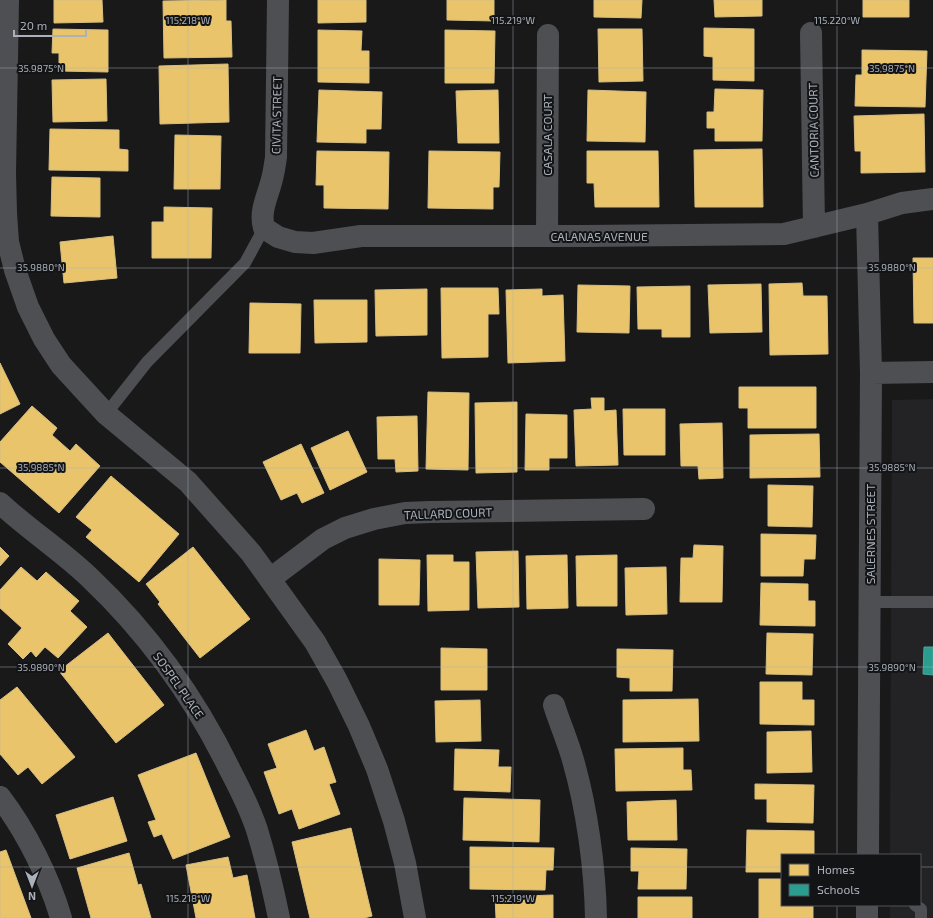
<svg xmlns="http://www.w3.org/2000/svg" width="933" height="918" viewBox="0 0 933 918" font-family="'Exo 2',sans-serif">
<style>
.built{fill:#232326}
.homes{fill:#e9c46a;stroke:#d6be82}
.schools{fill:#2a9d8f;stroke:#51a39c}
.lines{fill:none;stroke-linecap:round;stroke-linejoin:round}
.lane{stroke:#4d4f53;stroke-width:12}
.street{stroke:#4d4f53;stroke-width:22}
.ticks{fill:none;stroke:#abb1bb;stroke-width:1;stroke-opacity:0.45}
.labels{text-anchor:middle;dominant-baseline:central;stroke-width:4;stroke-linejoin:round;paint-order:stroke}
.street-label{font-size:12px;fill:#abb1bb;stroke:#131416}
.ticks-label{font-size:10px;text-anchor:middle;fill:#abb1bb;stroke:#131416;stroke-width:4;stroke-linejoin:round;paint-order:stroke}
</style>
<rect width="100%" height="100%" fill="#19191a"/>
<!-- built -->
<path class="built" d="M 933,399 L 933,918 L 890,918 L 890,905 L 920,905 L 920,855 L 890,855 L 892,400 Z"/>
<!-- homes -->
<path class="homes" d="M 54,0 L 102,0 L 103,22 L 54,23 Z
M 226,0 L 226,21 L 231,21 L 232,57 L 164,58 L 163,1 Z
M 318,0 L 366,0 L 366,22 L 318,23 Z
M 447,0 L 494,0 L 494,21 L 447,20 Z
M 594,0 L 642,0 L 641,18 L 594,17 Z
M 714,0 L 762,0 L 762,16 L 715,17 Z
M 863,0 L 909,0 L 909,17 L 863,17 Z
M 704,28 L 754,29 L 754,81 L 713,80 L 713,57 L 704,56 Z
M 53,29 L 108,30 L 108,72 L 59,71 L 59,53 L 52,53 Z
M 598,29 L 642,29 L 643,81 L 599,82 Z
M 318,30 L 362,31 L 361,51 L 369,51 L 369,83 L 318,82 Z
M 445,30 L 495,31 L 494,83 L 445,83 Z
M 862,50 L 927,51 L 925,107 L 855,106 L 856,75 L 862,75 Z
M 228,64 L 229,122 L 160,124 L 159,66 Z
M 106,79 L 107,121 L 53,122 L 52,80 Z
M 715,89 L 763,90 L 762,141 L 715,141 L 715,128 L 707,128 L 707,112 L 714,112 Z
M 319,90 L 382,92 L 381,129 L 366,129 L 366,143 L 317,142 Z
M 498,90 L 499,143 L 458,143 L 456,91 Z
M 588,90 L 646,92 L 645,142 L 587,141 Z
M 924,114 L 925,172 L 861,173 L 861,151 L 855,151 L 854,116 Z
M 50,129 L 119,130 L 119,149 L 128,150 L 128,171 L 49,170 Z
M 175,135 L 221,136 L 220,189 L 174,189 Z
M 762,149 L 763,207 L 695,207 L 694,150 Z
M 317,151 L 389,152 L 388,209 L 324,208 L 324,185 L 316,185 Z
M 429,151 L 500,152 L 499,187 L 493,187 L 493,209 L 428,208 Z
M 587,151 L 658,151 L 659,207 L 595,207 L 594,183 L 587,183 Z
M 52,177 L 100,178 L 100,217 L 51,216 Z
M 164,207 L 212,208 L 211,258 L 152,258 L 152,222 L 164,222 Z
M 113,236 L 117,278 L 64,283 L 60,242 Z
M 913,258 L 933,258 L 933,323 L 914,323 Z
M 802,283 L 803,296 L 827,296 L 828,354 L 770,355 L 769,284 Z
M 761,284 L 762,332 L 710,333 L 708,285 Z
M 578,285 L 630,286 L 629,333 L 577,332 Z
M 690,286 L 690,337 L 662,337 L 662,329 L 638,329 L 637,287 Z
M 441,288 L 498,288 L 499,314 L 488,314 L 488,357 L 442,358 Z
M 427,289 L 427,335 L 376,336 L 375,290 Z
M 542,289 L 542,296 L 563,295 L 565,361 L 508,363 L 506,290 Z
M 314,300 L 367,300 L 367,342 L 315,343 Z
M 250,303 L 301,304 L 300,353 L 249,353 Z
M 0,363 L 20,404 L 0,414 Z
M 739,387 L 816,387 L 816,428 L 748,428 L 748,408 L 739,408 Z
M 428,392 L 469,393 L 468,470 L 426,469 Z
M 591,398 L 604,398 L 604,411 L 616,410 L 618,465 L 576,466 L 574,410 L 592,409 Z
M 517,402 L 517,472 L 476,473 L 475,403 Z
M 32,406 L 57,428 L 52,435 L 70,451 L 76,444 L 100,466 L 59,513 L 0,462 L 0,442 Z
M 623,409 L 665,409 L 665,455 L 624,455 Z
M 526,414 L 567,415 L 567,458 L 549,458 L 549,470 L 525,470 Z
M 417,416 L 418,471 L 396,472 L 395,459 L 378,459 L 377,417 Z
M 722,423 L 723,478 L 699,479 L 698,466 L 681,466 L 680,424 Z
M 348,431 L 367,472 L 330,490 L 311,448 Z
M 819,434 L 820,477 L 750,478 L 750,435 Z
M 301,444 L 324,493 L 302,503 L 297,493 L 281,500 L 263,462 Z
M 111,476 L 179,534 L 139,582 L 86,537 L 92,530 L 76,517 Z
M 768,485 L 813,486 L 812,527 L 768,526 Z
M 761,534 L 816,535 L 815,559 L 804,559 L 803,576 L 761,576 Z
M 694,545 L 723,546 L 722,602 L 680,602 L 681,558 L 693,558 Z
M 0,547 L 9,556 L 0,566 Z
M 193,547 L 250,619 L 200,658 L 158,604 L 160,602 L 146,584 Z
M 518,551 L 519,607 L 478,608 L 476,552 Z
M 427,555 L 453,555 L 453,562 L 469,562 L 469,610 L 428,611 Z
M 567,555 L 568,608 L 527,609 L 526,556 Z
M 617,555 L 617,606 L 577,606 L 576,556 Z
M 379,559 L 420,560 L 419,605 L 379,605 Z
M 21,567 L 37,581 L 46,572 L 79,601 L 70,611 L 87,627 L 58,658 L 45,647 L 36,657 L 31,651 L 23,659 L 8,644 L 22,628 L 0,608 L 0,590 Z
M 666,567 L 667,614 L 626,615 L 625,568 Z
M 761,583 L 808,584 L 808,601 L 815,601 L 815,626 L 760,625 Z
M 108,633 L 164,705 L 116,743 L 59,671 Z
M 767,633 L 813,634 L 812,675 L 766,674 Z
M 441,648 L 487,649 L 487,690 L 441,690 Z
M 617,649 L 673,650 L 672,691 L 630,691 L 630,678 L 617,677 Z
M 760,682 L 802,682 L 802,700 L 814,700 L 814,725 L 760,724 Z
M 17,687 L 75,757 L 42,784 L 28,767 L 18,775 L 0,754 L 0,700 Z
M 698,699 L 699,741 L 623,742 L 623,700 Z
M 480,700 L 481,741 L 436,742 L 435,701 Z
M 306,730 L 314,751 L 324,747 L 336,782 L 329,784 L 340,814 L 299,829 L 292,809 L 279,814 L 264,772 L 277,768 L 268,744 Z
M 811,731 L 812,772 L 767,773 L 767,732 Z
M 683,748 L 683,770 L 691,770 L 692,790 L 616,791 L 615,749 Z
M 455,749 L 499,750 L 498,767 L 511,767 L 510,792 L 454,790 Z
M 196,753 L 230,837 L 173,859 L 162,834 L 154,837 L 148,822 L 156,820 L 138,775 Z
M 755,784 L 814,785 L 813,823 L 767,822 L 767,799 L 755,799 Z
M 113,797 L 127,841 L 70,859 L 56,815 Z
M 464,798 L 540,800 L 539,842 L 463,840 Z
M 676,800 L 677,840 L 628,840 L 627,802 Z
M 351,828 L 372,916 L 364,918 L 310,918 L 292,842 Z
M 747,830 L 814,831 L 814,855 L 782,855 L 782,872 L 746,872 Z
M 470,847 L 554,848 L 553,870 L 546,870 L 545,890 L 470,889 Z
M 631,848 L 687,849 L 686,889 L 638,889 L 639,871 L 631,871 Z
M 6,850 L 31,918 L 0,918 L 0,852 Z
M 129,853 L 138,885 L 141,884 L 151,918 L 91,918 L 77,868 Z
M 228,857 L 233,878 L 247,875 L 255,918 L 196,918 L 186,865 Z
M 759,879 L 782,879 L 782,905 L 813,905 L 813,918 L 759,918 Z
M 553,895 L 553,918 L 496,918 L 495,897 Z
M 638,897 L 692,897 L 692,918 L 638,918 Z"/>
<!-- schools -->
<path class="schools" d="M 924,647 L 933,647 L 933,675 L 923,674 Z"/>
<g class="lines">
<!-- lane -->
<path class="lane" d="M 106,414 L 147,362 L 245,263 L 264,228
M 869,602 L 933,602
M 915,905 L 921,909 L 921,918"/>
<!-- street -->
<path class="street" d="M 8,0 L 5,173 L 6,213 L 8,242 L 15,270 L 28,307 L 44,339 L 61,365 L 106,414 L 188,482 L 251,553 L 315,642 L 337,681 L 359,726 L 377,769 L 394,821 L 405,863 L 415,918
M 278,0 L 276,157 C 275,164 274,172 272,179 C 268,196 259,211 264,228 L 278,237 L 295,242 L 313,243 L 361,236 L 584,236 L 784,234 L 867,214 L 902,203 L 933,199
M 811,33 L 814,227
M 867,214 L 871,373 L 868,855
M 547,236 L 548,35
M 871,373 L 933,372
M 0,503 C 29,530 62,551 90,578 C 148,633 195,698 230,770 C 240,789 250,809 257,830 C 266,859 273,889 279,918
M 270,579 L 323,539 L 345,528 L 374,519 L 405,513 L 430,512 L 644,509
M 554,705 C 560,724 568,742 573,760 C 587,809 595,867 596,918
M 0,797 C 26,831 49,877 61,918
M 867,918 L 867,905"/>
</g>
<!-- ticks -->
<path class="ticks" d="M 188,0 L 188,918M 513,0 L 513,918M 837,0 L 837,855M 0,68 L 933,68M 0,268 L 933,268M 0,468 L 933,468M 0,667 L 933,667M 0,867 L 782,867M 920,867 L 933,867M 837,905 L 837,918"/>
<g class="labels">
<!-- street labels -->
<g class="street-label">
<text transform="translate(276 115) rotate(-89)">CIVITA STREET</text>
<text transform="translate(813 130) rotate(-91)">CANTORIA COURT</text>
<text transform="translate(547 135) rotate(-90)">CASALA COURT</text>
<text x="599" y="236">CALANAS AVENUE</text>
<text transform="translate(448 513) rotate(-2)">TALLARD COURT</text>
<text transform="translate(870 534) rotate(-90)">SALERNES STREET</text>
<text transform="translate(179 685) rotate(55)">SOSPEL PLACE</text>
</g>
</g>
<g class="ticks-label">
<text x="188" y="24">115.218°W</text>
<text x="513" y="24">115.219°W</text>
<text x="837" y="24">115.220°W</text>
<text x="892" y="72">35.9875°N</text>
<text x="41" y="72">35.9875°N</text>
<text x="892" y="271">35.9880°N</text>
<text x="41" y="271">35.9880°N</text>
<text x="892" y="471">35.9885°N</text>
<text x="41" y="471">35.9885°N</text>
<text x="892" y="671">35.9890°N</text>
<text x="41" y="671">35.9890°N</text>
<text x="188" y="902">115.218°W</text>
<text x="513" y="902">115.219°W</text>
</g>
<!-- legend -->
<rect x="781" y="854" width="140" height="52" fill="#131416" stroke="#505358"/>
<rect x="789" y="864" width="20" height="12" fill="#e9c46a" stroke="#505358"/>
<text x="817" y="874" font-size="12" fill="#abb1bb">Homes</text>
<rect x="789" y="884" width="20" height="12" fill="#2a9d8f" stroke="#505358"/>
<text x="817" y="894" font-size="12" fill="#abb1bb">Schools</text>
<!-- north arrow -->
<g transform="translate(32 886) rotate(180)" stroke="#131416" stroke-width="3" paint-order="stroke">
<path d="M0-3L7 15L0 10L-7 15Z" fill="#abb1bb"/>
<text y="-6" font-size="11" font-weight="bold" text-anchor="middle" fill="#abb1bb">N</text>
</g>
<!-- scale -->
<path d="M14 30v6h72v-6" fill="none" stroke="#abb1bb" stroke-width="2"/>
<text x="20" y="30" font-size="12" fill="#abb1bb" stroke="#131416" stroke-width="3" paint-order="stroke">20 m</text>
</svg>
